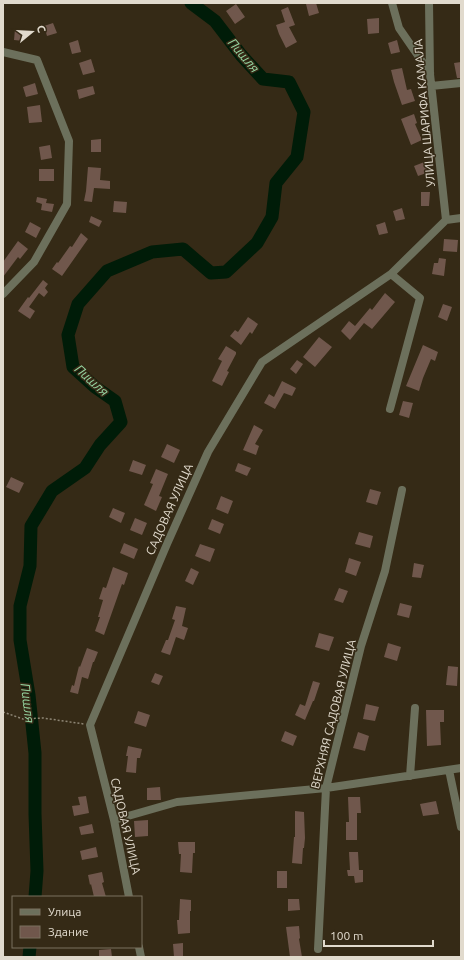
<svg xmlns="http://www.w3.org/2000/svg" width="464" height="960" viewBox="0 0 464 960" font-family="Ubuntu,sans-serif">
<style>
.lines{fill:none;stroke-linecap:round;stroke-linejoin:round}
.river{stroke:#001c08;stroke-width:13}
.building{fill:#70574c}
.path{stroke:#8e8675;stroke-width:1.5;stroke-dasharray:2 2;stroke-linecap:butt}
.street{stroke:#6c705c;stroke-width:8}
.labels{text-anchor:middle;dominant-baseline:central;stroke-width:3;stroke-linejoin:round;paint-order:stroke}
.street-label{font-size:12px;fill:#e1dacd;stroke:#352a16}
.water-label{font-size:13px;font-style:italic;fill:#96d7a3;stroke:#352a16}
</style>
<rect width="100%" height="100%" fill="#352a16"/>
<g class="lines">
<!-- river -->
<path class="river" d="M 35,897 L 37,871 L 35,814 L 35,753 L 29,695 L 20,640 L 20,606 L 30,566 L 31,526 L 52,491 L 85,468 L 100,445 L 121,422 L 115,401 L 95,387 L 73,367 L 68,335 L 78,304 L 107,271 L 152,252 L 183,249 L 211,273 L 226,272 L 257,243 L 272,217 L 276,183 L 297,157 L 304,112 L 289,82 L 263,79 L 241,55 L 215,21 L 191,3
M 29,957 L 30,947"/>
</g>
<!-- building -->
<path class="building" d="M 311,3 L 316,3 L 319,13 L 309,16 L 306,4 Z
M 236,4 L 245,17 L 235,24 L 226,11 Z
M 288,7 L 295,25 L 289,27 L 297,42 L 286,48 L 279,34 L 276,25 L 285,22 L 281,10 Z
M 379,18 L 379,33 L 368,34 L 367,19 Z
M 53,23 L 57,33 L 47,36 L 44,26 Z
M 15,29 L 25,30 L 24,41 L 14,40 Z
M 78,40 L 81,52 L 72,54 L 69,43 Z
M 397,40 L 400,52 L 391,54 L 388,43 Z
M 91,59 L 95,72 L 83,75 L 79,63 Z
M 461,62 L 461,78 L 457,78 L 454,63 Z
M 402,68 L 407,90 L 411,89 L 415,101 L 402,105 L 394,82 L 391,70 Z
M 35,83 L 38,94 L 26,97 L 23,87 Z
M 93,86 L 95,94 L 79,99 L 77,90 Z
M 40,105 L 42,122 L 29,123 L 27,107 Z
M 414,114 L 417,123 L 415,124 L 422,140 L 411,145 L 401,119 Z
M 101,139 L 101,152 L 91,152 L 91,140 Z
M 50,145 L 52,158 L 41,160 L 39,147 Z
M 427,161 L 432,171 L 418,176 L 414,166 Z
M 88,167 L 101,168 L 100,180 L 110,181 L 110,189 L 94,188 L 92,202 L 84,201 L 86,191 Z
M 39,169 L 54,169 L 54,181 L 39,181 Z
M 421,192 L 430,192 L 429,206 L 421,206 Z
M 37,197 L 47,199 L 46,203 L 54,204 L 52,212 L 41,210 L 42,204 L 36,202 Z
M 114,201 L 127,202 L 126,213 L 113,212 Z
M 402,208 L 405,219 L 396,221 L 393,211 Z
M 91,216 L 102,221 L 99,227 L 89,222 Z
M 30,222 L 41,228 L 36,238 L 25,232 Z
M 385,222 L 388,233 L 379,235 L 376,225 Z
M 81,233 L 88,239 L 62,276 L 52,269 L 57,262 L 58,263 L 70,246 L 72,247 Z
M 444,239 L 458,240 L 457,252 L 443,251 Z
M 18,241 L 28,249 L 20,259 L 18,257 L 3,277 L 3,262 Z
M 439,258 L 446,259 L 444,276 L 432,274 L 434,263 L 438,263 Z
M 43,280 L 48,284 L 45,288 L 48,292 L 44,297 L 39,293 L 29,307 L 35,311 L 30,319 L 18,311 L 28,297 L 29,298 Z
M 385,293 L 395,302 L 372,329 L 364,323 L 350,340 L 341,331 L 349,321 L 355,326 L 370,308 L 372,310 Z
M 443,304 L 452,307 L 447,321 L 438,317 Z
M 248,317 L 258,324 L 252,334 L 250,332 L 241,345 L 230,336 L 235,330 L 238,332 Z
M 319,337 L 332,347 L 315,367 L 303,357 Z
M 423,345 L 438,352 L 435,361 L 431,359 L 423,378 L 419,391 L 406,386 L 411,374 Z
M 226,346 L 236,352 L 236,354 L 227,371 L 229,372 L 222,386 L 212,381 L 222,361 L 218,359 Z
M 297,360 L 303,364 L 296,374 L 290,369 Z
M 282,381 L 296,388 L 292,396 L 284,393 L 275,409 L 264,403 L 269,394 L 274,397 Z
M 403,401 L 413,403 L 409,418 L 399,415 Z
M 254,425 L 263,430 L 255,444 L 259,446 L 256,455 L 243,450 Z
M 167,444 L 180,450 L 174,463 L 161,457 Z
M 133,460 L 146,465 L 142,475 L 129,471 Z
M 238,463 L 251,468 L 247,476 L 235,471 Z
M 156,469 L 168,474 L 159,496 L 162,497 L 156,511 L 144,505 L 153,484 L 150,483 Z
M 11,477 L 24,483 L 19,493 L 6,487 Z
M 370,489 L 381,492 L 377,505 L 366,502 Z
M 221,496 L 233,501 L 228,514 L 216,509 Z
M 113,508 L 125,513 L 121,523 L 109,517 Z
M 135,518 L 147,523 L 142,535 L 130,530 Z
M 212,519 L 224,524 L 220,534 L 208,529 Z
M 359,532 L 373,536 L 370,548 L 355,544 Z
M 124,543 L 138,549 L 134,559 L 120,553 Z
M 200,544 L 215,549 L 210,562 L 195,556 Z
M 349,558 L 361,562 L 356,576 L 345,572 Z
M 414,563 L 424,565 L 421,578 L 412,577 Z
M 113,567 L 128,573 L 124,585 L 122,584 L 104,635 L 95,631 L 100,617 L 98,617 L 103,600 L 99,599 L 103,587 L 106,588 Z
M 191,568 L 199,572 L 193,585 L 185,581 Z
M 339,588 L 348,591 L 343,603 L 334,600 Z
M 400,603 L 412,606 L 409,618 L 397,615 Z
M 176,606 L 186,608 L 182,626 L 188,628 L 184,640 L 176,637 L 170,655 L 161,652 L 166,640 L 168,640 L 175,620 L 172,619 Z
M 319,633 L 334,637 L 329,651 L 315,647 Z
M 388,643 L 401,647 L 397,661 L 384,657 Z
M 87,648 L 98,652 L 94,662 L 93,662 L 88,679 L 82,677 L 78,694 L 70,692 L 72,685 L 74,686 L 79,666 L 80,667 Z
M 448,666 L 458,667 L 457,686 L 446,685 Z
M 155,673 L 163,676 L 159,685 L 151,682 Z
M 313,681 L 320,683 L 314,701 L 313,701 L 305,720 L 295,715 L 300,704 L 305,706 Z
M 366,704 L 379,707 L 375,721 L 363,719 Z
M 426,710 L 444,710 L 444,722 L 440,722 L 441,745 L 427,746 Z
M 138,711 L 150,715 L 146,727 L 134,723 Z
M 285,731 L 297,736 L 293,746 L 281,741 Z
M 358,732 L 369,736 L 365,751 L 353,748 Z
M 128,746 L 142,749 L 140,758 L 137,758 L 136,773 L 126,772 L 128,756 L 126,756 Z
M 160,787 L 161,800 L 147,800 L 147,788 Z
M 86,796 L 89,813 L 74,816 L 72,806 L 80,805 L 78,797 Z
M 348,797 L 360,797 L 361,813 L 357,813 L 357,840 L 346,840 L 346,822 L 349,822 Z
M 436,801 L 439,814 L 423,816 L 420,804 Z
M 295,811 L 304,812 L 305,838 L 304,848 L 303,848 L 302,864 L 292,863 L 293,851 L 294,837 L 295,837 Z
M 148,820 L 148,836 L 135,837 L 134,821 Z
M 92,824 L 94,833 L 81,835 L 79,827 Z
M 178,842 L 195,842 L 195,853 L 193,853 L 192,873 L 180,872 L 181,854 L 179,854 Z
M 96,847 L 98,857 L 82,860 L 80,851 Z
M 349,852 L 358,852 L 359,870 L 363,870 L 363,882 L 355,883 L 354,876 L 348,876 L 347,870 L 350,870 Z
M 277,871 L 287,871 L 287,888 L 277,888 Z
M 102,872 L 104,882 L 102,883 L 106,897 L 94,897 L 91,884 L 90,885 L 88,875 Z
M 180,899 L 191,900 L 191,911 L 190,911 L 190,933 L 178,934 L 177,920 L 179,920 Z
M 288,899 L 299,899 L 300,910 L 288,911 Z
M 299,926 L 300,938 L 299,939 L 302,957 L 290,957 L 286,927 Z
M 183,943 L 183,957 L 174,957 L 173,944 Z
M 111,949 L 112,957 L 99,957 L 99,950 Z"/>
<g class="lines">
<!-- path -->
<path class="path" d="M 3,712 L 23,719 L 43,718 L 84,724"/>
<!-- street -->
<path class="street" d="M 392,3 L 399,28 L 430,73
M 429,3 L 430,74 L 446,220
M 3,52 L 37,60 L 69,141 L 67,204 L 34,262 L 3,294
M 431,86 L 461,83
M 446,220 L 461,218
M 390,409 L 420,298 L 391,274
M 449,770 L 461,827
M 410,776 L 415,708
M 114,820 L 177,802 L 326,788 L 461,768
M 129,897 L 114,820 L 90,725 L 167,544 L 208,452 L 262,362 L 391,274 L 446,220
M 139,947 L 141,957
M 318,949 L 326,788 L 361,646 L 385,571 L 402,490"/>
</g>
<g class="labels">
<!-- street labels -->
<g class="street-label">
<text transform="translate(424 113) rotate(-95)">УЛИЦА ШАРИФА КАМАЛА</text>
<text transform="translate(169 509) rotate(-66)">САДОВАЯ УЛИЦА</text>
<text transform="translate(333 714) rotate(-76)">ВЕРХНЯЯ САДОВАЯ УЛИЦА</text>
<text transform="translate(126 826) rotate(77)">САДОВАЯ УЛИЦА</text>
</g>
<!-- water labels -->
<g class="water-label">
<text transform="translate(244 55) rotate(50)">Пишля</text>
<text transform="translate(92 380) rotate(42)">Пишля</text>
<text transform="translate(28 703) rotate(83)">Пишля</text>
</g>
</g>
<!-- border -->
<rect width="464" height="960" fill="none" stroke="#e1dacd" stroke-width="8"/>
<!-- legend -->
<rect x="12" y="896" width="130" height="52" fill="#352a16" stroke="#7a705f"/>
<rect x="20" y="909" width="20" height="6" fill="#6c705c" stroke="#7a705f"/>
<text x="48" y="916" font-size="12" fill="#e1dacd">Улица</text>
<rect x="20" y="926" width="20" height="12" fill="#70574c" stroke="#7a705f"/>
<text x="48" y="936" font-size="12" fill="#e1dacd">Здание</text>
<!-- north arrow -->
<g transform="translate(32 32) rotate(72)" stroke="#352a16" stroke-width="3" paint-order="stroke">
<path d="M0-3L7 15L0 10L-7 15Z" fill="#e1dacd"/>
<text y="-6" font-size="11" font-weight="bold" text-anchor="middle" fill="#e1dacd">С</text>
</g>
<!-- scale -->
<path d="M324 940v6h109v-6" fill="none" stroke="#e1dacd" stroke-width="2"/>
<text x="330" y="940" font-size="12" fill="#e1dacd" stroke="#352a16" stroke-width="3" paint-order="stroke">100 m</text>
</svg>
